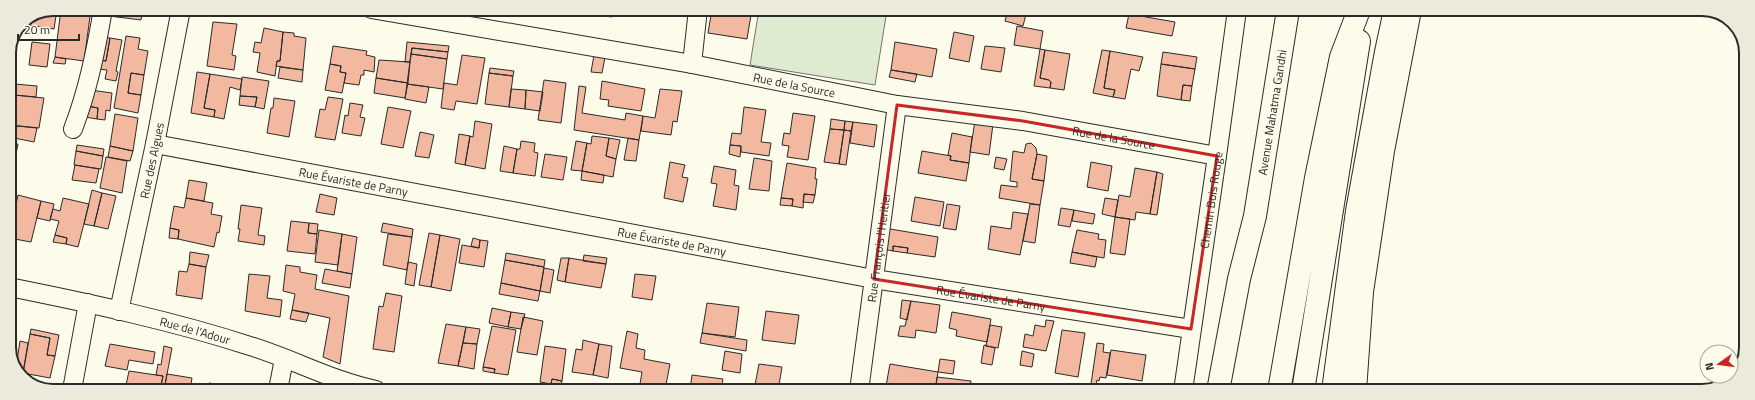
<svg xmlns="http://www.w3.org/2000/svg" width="1755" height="400" viewBox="0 0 1755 400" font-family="'Titillium Web',sans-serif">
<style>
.green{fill:#deebd1;stroke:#74746e}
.building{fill:#f2b8a0;stroke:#2b2b2b}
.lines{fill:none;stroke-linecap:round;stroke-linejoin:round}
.street-casing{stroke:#2b2b2b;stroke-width:20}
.secondary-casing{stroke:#2b2b2b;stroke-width:24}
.highway-casing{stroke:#2b2b2b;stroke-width:24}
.street{stroke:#fdfbea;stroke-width:18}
.secondary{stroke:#fdfbea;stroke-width:22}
.highway{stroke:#fdfbea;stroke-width:22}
.marked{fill:none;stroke:#c62828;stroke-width:3;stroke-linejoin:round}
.labels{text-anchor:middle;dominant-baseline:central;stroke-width:3;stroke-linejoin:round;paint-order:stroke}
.street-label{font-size:12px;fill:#2b2b2b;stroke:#fdfbea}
.rim{fill:none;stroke:#2b2b2b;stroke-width:2}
</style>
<rect width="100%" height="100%" fill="#fdfbea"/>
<!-- green -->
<path class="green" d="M 759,9 L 847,9 L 886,16 L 875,85 L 750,65 Z"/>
<!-- building -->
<path class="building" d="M 53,9 L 57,9 L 54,29 L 23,24 L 24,21 Z
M 61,9 L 91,9 L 84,61 L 55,57 Z
M 110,9 L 143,9 L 141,20 L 109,16 Z
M 554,9 L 613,9 L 612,17 Z
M 712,9 L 752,9 L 747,39 L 708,33 Z
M 1008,10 L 1027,10 L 1023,26 L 1005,21 Z
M 1129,14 L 1175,22 L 1172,36 L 1126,28 Z
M 213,22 L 237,24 L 232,55 L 236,56 L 234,70 L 207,66 Z
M 1017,26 L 1043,31 L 1040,49 L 1014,45 Z
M 264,28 L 283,32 L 280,61 L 277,61 L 275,76 L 257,72 L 260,53 L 253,52 L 255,42 L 261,43 Z
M 283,32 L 294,33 L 294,36 L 306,38 L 303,70 L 276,66 L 277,61 L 280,61 Z
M 954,32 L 974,36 L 969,62 L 949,58 Z
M 126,36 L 140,38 L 138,49 L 148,51 L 144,75 L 131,73 L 128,93 L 141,95 L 138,113 L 114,108 Z
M 103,37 L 110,38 L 106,61 L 100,60 Z
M 110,38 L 122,40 L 116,71 L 118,72 L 116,81 L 105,79 L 107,70 L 98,69 L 100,60 L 106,61 Z
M 32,42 L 50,44 L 47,67 L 29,65 Z
M 407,42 L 449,46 L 448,52 L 412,48 L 410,62 L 405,62 Z
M 895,42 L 937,49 L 932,77 L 891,70 Z
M 333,46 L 367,51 L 366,55 L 375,57 L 374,72 L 364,70 L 364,75 L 361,75 L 359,85 L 344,83 L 346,73 L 340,72 L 341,66 L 330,64 Z
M 985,46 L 1005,48 L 1001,72 L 981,69 Z
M 412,48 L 448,52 L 447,59 L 411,54 Z
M 1040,49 L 1045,50 L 1040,78 L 1049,80 L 1051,82 L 1050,88 L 1034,86 Z
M 1045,50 L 1070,54 L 1064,90 L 1050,88 L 1051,82 L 1049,80 L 1040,78 Z
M 1102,50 L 1110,51 L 1104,88 L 1115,90 L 1113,97 L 1093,93 Z
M 1110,51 L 1143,57 L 1139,71 L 1131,69 L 1125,99 L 1113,97 L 1115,90 L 1104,88 Z
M 1163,52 L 1197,57 L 1195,69 L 1161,64 Z
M 411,54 L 447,59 L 443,89 L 407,84 Z
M 462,55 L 485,58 L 477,104 L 456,101 L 454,110 L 441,108 L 444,83 L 457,85 Z
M 594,55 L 605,57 L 602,73 L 591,72 Z
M 55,57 L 66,59 L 65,64 L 53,63 Z
M 379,60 L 410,62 L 408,83 L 376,78 Z
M 330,64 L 341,66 L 340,72 L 346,73 L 342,93 L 325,90 Z
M 1161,64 L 1195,69 L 1192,86 L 1183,85 L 1181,100 L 1157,96 Z
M 280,67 L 303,70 L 302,82 L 278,78 Z
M 490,68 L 514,71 L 513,76 L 489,73 Z
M 891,70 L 917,74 L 915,82 L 889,77 Z
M 197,72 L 210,74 L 204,108 L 215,110 L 214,117 L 191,113 Z
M 131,73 L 144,75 L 141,95 L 128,93 Z
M 489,73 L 513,76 L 509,107 L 485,104 Z
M 210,74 L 242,79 L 240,90 L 230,87 L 224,119 L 214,117 L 215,110 L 204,108 Z
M 242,77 L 269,81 L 264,109 L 255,107 L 257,97 L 240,96 Z
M 376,78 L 408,83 L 405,98 L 374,93 Z
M 544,80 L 566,83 L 561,123 L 538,120 Z
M 602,81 L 645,89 L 641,111 L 608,106 L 609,100 L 600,99 Z
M 15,84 L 37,86 L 36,97 L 14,95 Z
M 407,84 L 429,87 L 426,103 L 405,99 Z
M 1183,85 L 1192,86 L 1190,101 L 1181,100 Z
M 579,86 L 586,87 L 582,113 L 625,120 L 626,113 L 643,116 L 639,140 L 574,130 Z
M 511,89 L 526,90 L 525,109 L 509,107 Z
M 660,89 L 682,91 L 677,122 L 673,121 L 671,135 L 641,131 L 643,116 L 655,118 Z
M 90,90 L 112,93 L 110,111 L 106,110 L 105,120 L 97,119 L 98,108 L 87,106 Z
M 526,90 L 543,92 L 540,111 L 525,109 Z
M 14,95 L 44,98 L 39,128 L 10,125 Z
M 240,96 L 257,97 L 255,107 L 239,105 Z
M 328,97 L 343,99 L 335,140 L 315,137 L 320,109 L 325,110 Z
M 274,98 L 295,101 L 289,137 L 267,133 L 271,108 L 273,108 Z
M 350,103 L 363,105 L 360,117 L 365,118 L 361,136 L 342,133 L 345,115 L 348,116 Z
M 87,106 L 98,108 L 97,119 L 85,117 Z
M 388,107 L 411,111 L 403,148 L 381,144 Z
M 744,107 L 766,110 L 761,142 L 771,143 L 769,156 L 741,152 L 741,146 L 730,145 L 732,133 L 741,134 Z
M 793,113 L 815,116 L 808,160 L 787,157 L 789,146 L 782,145 L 784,133 L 790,134 Z
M 115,114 L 138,118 L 133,151 L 110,146 Z
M 831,119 L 845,121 L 844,130 L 830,129 Z
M 475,121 L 492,124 L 485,169 L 465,165 L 470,136 L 473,137 Z
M 845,121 L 853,122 L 851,131 L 844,130 Z
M 975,121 L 993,124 L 989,155 L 970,152 Z
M 853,122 L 877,125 L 874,147 L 850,143 Z
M 17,126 L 37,128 L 34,142 L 14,138 Z
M 830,129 L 844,130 L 839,164 L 824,162 Z
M 844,130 L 851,131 L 846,165 L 839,164 Z
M 420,132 L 434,135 L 429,158 L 415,156 Z
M 952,133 L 972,137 L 969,163 L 950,160 L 951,156 L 948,155 Z
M 459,134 L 470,136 L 465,165 L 455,163 Z
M 592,136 L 609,138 L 606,156 L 616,159 L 613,177 L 582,171 L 587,143 L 591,144 Z
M 609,138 L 620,140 L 616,159 L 606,156 Z
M 628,138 L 639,140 L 636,161 L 624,160 Z
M 521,141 L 535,143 L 534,152 L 538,153 L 535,176 L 513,173 L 517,149 L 520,149 Z
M 576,141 L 587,143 L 582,171 L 571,170 Z
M 9,143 L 18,144 L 15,159 L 9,159 Z
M 1031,143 L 1036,148 L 1037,154 L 1032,179 L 1044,181 L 1040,205 L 999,198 L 1001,185 L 1017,187 L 1017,182 L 1010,181 L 1013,151 L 1024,153 L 1026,144 Z
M 77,145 L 104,149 L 103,156 L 76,151 Z
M 730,145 L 741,146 L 740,157 L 729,154 Z
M 110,146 L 133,151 L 130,161 L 108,157 Z
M 504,146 L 517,149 L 513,173 L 500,171 Z
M 76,151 L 103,156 L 101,169 L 74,165 Z
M 922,151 L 951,156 L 950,160 L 969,163 L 966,181 L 918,173 Z
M 545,154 L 567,157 L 563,180 L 541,177 Z
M 1037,154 L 1047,156 L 1044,181 L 1032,179 Z
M 106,157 L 127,161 L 122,193 L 100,188 Z
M 996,157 L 1007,159 L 1004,170 L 994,168 Z
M 754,158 L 772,161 L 769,191 L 749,189 Z
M 670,162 L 685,165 L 682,177 L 688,178 L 683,202 L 664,198 Z
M 1091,162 L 1112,166 L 1108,191 L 1087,187 Z
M 787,163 L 816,168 L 815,179 L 817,179 L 815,195 L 804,194 L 803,208 L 792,206 L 793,199 L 781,198 Z
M 75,165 L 99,169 L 96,183 L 72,180 Z
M 714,166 L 736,170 L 734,185 L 739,186 L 736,210 L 713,206 L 717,184 L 711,183 Z
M 1135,168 L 1157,172 L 1150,214 L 1136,212 L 1135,220 L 1115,217 L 1119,195 L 1130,197 Z
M 582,171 L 604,175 L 603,183 L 581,180 Z
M 1157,172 L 1163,174 L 1157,215 L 1150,214 Z
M 189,180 L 207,183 L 204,201 L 186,198 Z
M 92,190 L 102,193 L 94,226 L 84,224 Z
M 102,193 L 116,196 L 108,229 L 94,226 Z
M 320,194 L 337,198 L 334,215 L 316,212 Z
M 804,194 L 815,195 L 813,203 L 803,202 Z
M 18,195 L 41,201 L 31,242 L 9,238 Z
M 915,197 L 944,202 L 940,226 L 911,221 Z
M 63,198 L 89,204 L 78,247 L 66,244 L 67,238 L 55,235 L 59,221 L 50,219 L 53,209 L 60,211 Z
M 186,198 L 213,203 L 211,214 L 222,216 L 219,233 L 217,232 L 214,247 L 178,239 L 179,230 L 170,228 L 174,206 L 184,208 Z
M 781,198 L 793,199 L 792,206 L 780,205 Z
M 1105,198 L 1118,200 L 1115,217 L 1102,214 Z
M 41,201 L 54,204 L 50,221 L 37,218 Z
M 947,204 L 960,206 L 956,230 L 943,228 Z
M 1030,204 L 1040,205 L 1035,243 L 1023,241 Z
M 241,205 L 262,208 L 258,235 L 265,236 L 264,245 L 238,241 L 240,229 L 238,229 Z
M 1061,208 L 1074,210 L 1070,227 L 1058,225 Z
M 1074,210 L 1095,214 L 1093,224 L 1072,221 Z
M 1013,212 L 1028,214 L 1020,255 L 988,249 L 991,226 L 1011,229 Z
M 1115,217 L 1130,219 L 1125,255 L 1110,253 Z
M 291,221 L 309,223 L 308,233 L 317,234 L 315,254 L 287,251 Z
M 309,223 L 318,224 L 317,234 L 308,233 Z
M 383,223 L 413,229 L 412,237 L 381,232 Z
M 170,228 L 179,230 L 178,239 L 169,238 Z
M 884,228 L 938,237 L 935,257 L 907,253 L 908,248 L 893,246 L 893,251 L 883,249 Z
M 319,230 L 342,234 L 338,265 L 315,262 Z
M 1077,230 L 1099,234 L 1098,239 L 1106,240 L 1104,258 L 1072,252 Z
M 429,233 L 440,235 L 431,287 L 419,285 Z
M 342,234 L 357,237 L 352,274 L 337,271 Z
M 388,234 L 412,237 L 407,270 L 383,265 Z
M 55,235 L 67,238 L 66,244 L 53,242 Z
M 440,235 L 460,239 L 451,291 L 431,287 Z
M 473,238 L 480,240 L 479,248 L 471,246 Z
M 480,240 L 488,241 L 484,267 L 459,263 L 462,245 L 479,248 Z
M 893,246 L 908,248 L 907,253 L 893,251 Z
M 190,252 L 209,255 L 206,267 L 189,264 Z
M 1072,252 L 1097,257 L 1095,267 L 1070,263 Z
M 506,253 L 545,260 L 544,267 L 505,260 Z
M 584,255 L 607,258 L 606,264 L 583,261 Z
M 561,258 L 569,258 L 565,282 L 557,280 Z
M 569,258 L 606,264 L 601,288 L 565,282 Z
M 505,260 L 544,267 L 540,291 L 501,283 Z
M 408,262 L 417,264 L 414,286 L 405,284 Z
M 189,264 L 206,267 L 202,299 L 176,295 L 179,271 L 187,272 Z
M 286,265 L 300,267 L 300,272 L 317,275 L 315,289 L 349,296 L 340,364 L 323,357 L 330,318 L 292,310 L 295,294 L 283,291 Z
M 544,268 L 554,270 L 550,293 L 540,291 Z
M 325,269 L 352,274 L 350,288 L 322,283 Z
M 249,274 L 270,276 L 267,298 L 282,300 L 280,317 L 245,311 Z
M 635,274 L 656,276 L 652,300 L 632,297 Z
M 501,283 L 540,291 L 538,301 L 499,294 Z
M 386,293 L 402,296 L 394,352 L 373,349 L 379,306 L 383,307 Z
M 902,300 L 911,301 L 907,320 L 900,318 Z
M 911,301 L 940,305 L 936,333 L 916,330 L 915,338 L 898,336 L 900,326 L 905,326 Z
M 707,303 L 739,307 L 735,337 L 702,333 Z
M 492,308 L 511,312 L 508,327 L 489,323 Z
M 292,310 L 309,313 L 306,322 L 290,319 Z
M 766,311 L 799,315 L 795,344 L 762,340 Z
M 511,312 L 525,314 L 521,329 L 508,327 Z
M 952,312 L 991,319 L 987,342 L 956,336 L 957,330 L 949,328 Z
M 523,317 L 543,321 L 537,355 L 517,352 Z
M 1046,320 L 1054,321 L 1046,351 L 1023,347 L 1025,334 L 1033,336 L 1035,325 L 1045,327 Z
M 446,324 L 466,327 L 458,366 L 438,363 Z
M 990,325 L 1002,327 L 998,348 L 986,346 Z
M 492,326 L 516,330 L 508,375 L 494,373 L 495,369 L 483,367 Z
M 466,327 L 480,329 L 477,344 L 463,343 Z
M 31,329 L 59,335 L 55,356 L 47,355 L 50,338 L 30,334 Z
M 1062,330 L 1085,333 L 1078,377 L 1055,373 Z
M 627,331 L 638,334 L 636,348 L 645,350 L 644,359 L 670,364 L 665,390 L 639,390 L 642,372 L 620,368 Z
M 702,333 L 747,340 L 746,351 L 700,343 Z
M 30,334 L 50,338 L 47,355 L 55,356 L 50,378 L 23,373 Z
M 583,340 L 599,344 L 593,375 L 572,372 L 576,349 L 582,350 Z
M 20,341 L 28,343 L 23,373 L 18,372 L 16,367 Z
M 463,343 L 477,344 L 474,369 L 458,366 Z
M 1097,343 L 1104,344 L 1103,352 L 1110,353 L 1106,378 L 1100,377 L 1099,381 L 1097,380 L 1096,385 L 1091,384 Z
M 110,344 L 155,352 L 153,364 L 129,360 L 127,370 L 105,366 Z
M 599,344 L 612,346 L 608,378 L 593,375 Z
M 984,345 L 995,348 L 992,365 L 981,363 Z
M 164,346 L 172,348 L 164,390 L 160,390 L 163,376 L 156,375 L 158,364 L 161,365 Z
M 545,346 L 566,349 L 562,381 L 552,379 L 551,384 L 540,382 Z
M 1111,350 L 1146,355 L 1142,381 L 1107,375 Z
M 725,351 L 742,354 L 740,373 L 722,370 Z
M 1022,351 L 1034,354 L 1032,367 L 1020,365 Z
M 940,359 L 955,361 L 953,374 L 938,372 Z
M 759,364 L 782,367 L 778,391 L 754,390 Z
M 890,364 L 938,372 L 935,391 L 914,391 L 886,386 Z
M 483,367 L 495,369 L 494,373 L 483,371 Z
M 129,371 L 163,376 L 160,390 L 125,390 Z
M 18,372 L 23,373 L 22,378 L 20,376 Z
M 167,374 L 192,378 L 190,390 L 164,390 Z
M 692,375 L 723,379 L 721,390 L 690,390 Z
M 937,377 L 971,381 L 970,391 L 935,391 Z
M 552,379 L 562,381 L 561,385 L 551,384 Z
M 209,383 L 229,386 L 228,390 L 207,390 Z
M 1099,385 L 1121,389 L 1121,391 L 1098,391 Z
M 887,386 L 914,391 L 886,391 Z"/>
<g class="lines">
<defs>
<g id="street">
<path id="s1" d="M 371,9 L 692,64 L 897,105 L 1023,121 L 1217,156"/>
<path d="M 692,64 L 698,9"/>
<path d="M 73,129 C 88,90 96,50 103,9"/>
<path id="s2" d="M 155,144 L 874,279 L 1191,329"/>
<path id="s3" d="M 9,287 C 89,303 173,321 250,346 C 293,359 332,381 376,390"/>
<path id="s4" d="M 119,311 L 155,144 L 181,9"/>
<path d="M 72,390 L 88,303"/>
<path d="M 278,390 L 284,359"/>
<path id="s5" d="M 859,391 L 897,105"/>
<path id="s6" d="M 1183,391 L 1217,156 L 1237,10"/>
</g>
<g id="secondary">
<path id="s7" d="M 1218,391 L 1239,279 L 1255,216 L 1288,10"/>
</g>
<path id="highway" d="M 1279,391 L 1316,178 L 1341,57 L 1359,10
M 1303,391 L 1359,41
M 1333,391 L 1357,211 L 1386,52 L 1395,10
M 1355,391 L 1362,292 L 1383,151 L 1410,10"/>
</defs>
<!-- street casing -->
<use href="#street" class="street-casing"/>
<!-- secondary casing -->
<use href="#secondary" class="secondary-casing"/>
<!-- highway casing -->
<use href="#highway" class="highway-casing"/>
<!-- street -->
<use href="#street" class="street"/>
<!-- secondary -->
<use href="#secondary" class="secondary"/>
<!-- highway -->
<use href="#highway" class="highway"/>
</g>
<!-- marked area -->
<path class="marked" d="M 897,105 L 1023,121 L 1217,156 L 1191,329 L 874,279 Z"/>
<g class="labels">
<!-- street labels -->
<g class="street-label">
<text stroke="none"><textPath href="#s1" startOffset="430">Rue de la Source</textPath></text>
<text stroke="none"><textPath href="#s7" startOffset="284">Avenue Mahatma Gandhi</textPath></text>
<text stroke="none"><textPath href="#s1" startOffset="754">Rue de la Source</textPath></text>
<text stroke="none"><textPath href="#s4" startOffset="154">Rue des Algues</textPath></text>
<text stroke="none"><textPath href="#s2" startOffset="202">Rue Évariste de Parny</textPath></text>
<text stroke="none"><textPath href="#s6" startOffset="193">Chemin Bois Rouge</textPath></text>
<text stroke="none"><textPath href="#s2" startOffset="526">Rue Évariste de Parny</textPath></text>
<text stroke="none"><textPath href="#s5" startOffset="145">Rue François l'Heritier</textPath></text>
<text stroke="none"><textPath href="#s2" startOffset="850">Rue Évariste de Parny</textPath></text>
<text stroke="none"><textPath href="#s3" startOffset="191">Rue de l'Adour</textPath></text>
</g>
</g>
<!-- crop -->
<path d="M0 0H1755V400H0ZM53 16H1702A37 37 0 0 1 1739 53V347A37 37 0 0 1 1702 384H53A37 37 0 0 1 16 347V53A37 37 0 0 1 53 16Z" fill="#eceadb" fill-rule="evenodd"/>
<path class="rim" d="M53 16H1702A37 37 0 0 1 1739 53V347A37 37 0 0 1 1702 384H53A37 37 0 0 1 16 347V53A37 37 0 0 1 53 16Z"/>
<!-- north arrow -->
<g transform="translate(1719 364) rotate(256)"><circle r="19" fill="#fdfbea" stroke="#a9a89e"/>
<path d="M0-3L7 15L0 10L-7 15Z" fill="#c62828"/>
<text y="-6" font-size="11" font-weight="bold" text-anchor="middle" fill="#2b2b2b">N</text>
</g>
<!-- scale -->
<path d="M18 34v6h61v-6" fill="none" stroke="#2b2b2b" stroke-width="2"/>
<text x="24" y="34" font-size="12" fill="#2b2b2b" stroke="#fdfbea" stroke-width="3" paint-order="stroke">20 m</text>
</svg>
